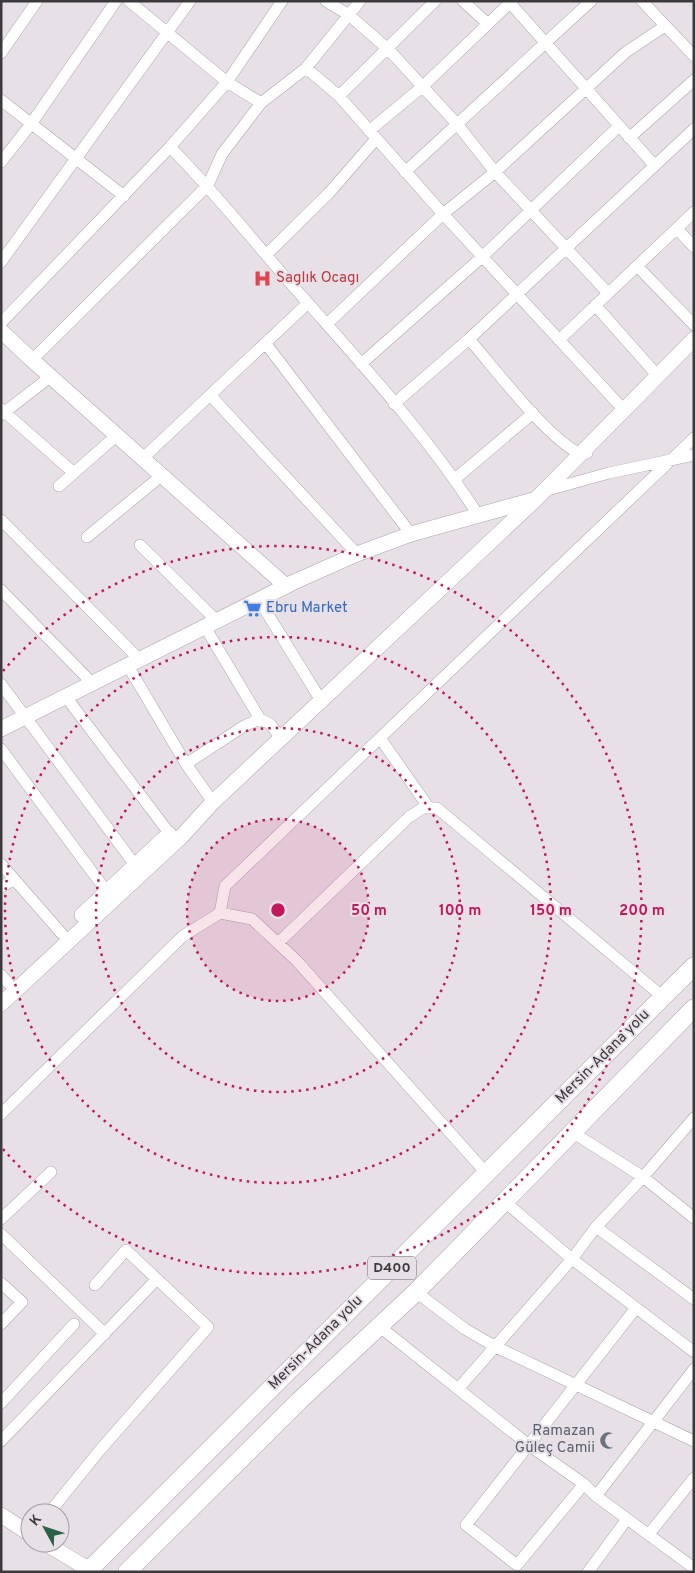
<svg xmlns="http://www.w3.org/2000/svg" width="695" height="1573" viewBox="0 0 695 1573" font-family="Overpass,sans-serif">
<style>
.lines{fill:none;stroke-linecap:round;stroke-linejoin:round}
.minor-casing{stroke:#aca4ab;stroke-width:12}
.major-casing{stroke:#aca4ab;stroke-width:16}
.highway-casing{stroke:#aca4ab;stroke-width:19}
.minor{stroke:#fff;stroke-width:11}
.major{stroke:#fff;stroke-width:15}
.highway{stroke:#fff;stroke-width:18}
.ring{fill:none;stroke:#c2185b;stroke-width:2.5;stroke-dasharray:2.5 5}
.labels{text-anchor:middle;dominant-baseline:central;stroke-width:4;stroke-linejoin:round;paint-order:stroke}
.shield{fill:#e8e0e7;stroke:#706c70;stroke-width:1}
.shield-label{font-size:14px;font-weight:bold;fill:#3d3a3d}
.health-label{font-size:15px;fill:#be3a42;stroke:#e8e0e7;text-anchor:start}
.shop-label{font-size:15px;fill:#366cbe;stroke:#e8e0e7;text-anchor:start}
.street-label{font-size:15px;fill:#3d3a3d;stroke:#e8e0e7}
.worship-label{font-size:15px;fill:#5b616d;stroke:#e8e0e7;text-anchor:end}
.centre{fill:#c2185b;stroke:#e8e0e7;stroke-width:2.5}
.ring-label{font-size:15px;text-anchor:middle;font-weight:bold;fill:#c2185b;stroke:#e8e0e7;stroke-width:4;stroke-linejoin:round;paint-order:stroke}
</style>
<rect width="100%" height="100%" fill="#e8e0e7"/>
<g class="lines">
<defs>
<path id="minor" d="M 129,1 L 227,82 L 261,103
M 326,1 L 349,15 L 389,50 L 457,124 L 495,172 L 608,293
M 463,1 L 487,23
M 642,1 L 694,56
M 510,3 L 655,166
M 1,53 L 37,1
M 306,68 L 339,96 L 443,214 L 623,409
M 339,96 L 435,1
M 1,100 L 124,196
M 369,131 L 422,87 L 512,1
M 629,138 L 694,80
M 170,147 C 219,196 261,251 308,303 C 367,370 430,439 478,515
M 1,162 L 31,124 L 116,1
M 405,172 L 591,1
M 677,229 L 694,247
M 266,255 L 329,193 L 376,139
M 1,262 L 190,1
M 637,266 L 694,325
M 595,305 L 657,375
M 1,323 L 170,147 L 227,82 L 282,1
M 327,324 L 443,214 L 495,172 L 626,52 L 665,26
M 469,339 C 497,371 544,435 580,454 L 587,453
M 559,340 L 694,212
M 266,344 L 411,534
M 32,360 L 208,185 L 222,154 L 261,103 L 306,68 L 360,1
M 361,364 L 482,257 L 618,127
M 211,396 L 357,554
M 394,404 L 469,339 L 694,129
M 1,409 L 74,473
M 1,415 L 50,377
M 142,459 L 308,303
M 455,479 L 533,413
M 59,486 L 116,436
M 551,489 L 609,473 L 694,455
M 1,520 L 140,660
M 87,537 L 161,476
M 140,545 L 217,621
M 1,590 L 93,684
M 259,600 L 322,702
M 205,627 L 260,719 L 270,724 L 282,739
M 128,666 L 186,764 L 213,802
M 1,684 L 135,865
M 66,697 L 170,834
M 380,738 L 429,808
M 1,749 L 107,892
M 186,764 L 244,726 L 260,719
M 1,864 L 62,934
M 1,887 L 13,880
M 220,913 L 225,886 L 694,438
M 278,943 L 409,817 L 423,808 L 437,808 L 663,997
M 1,975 L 9,984
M 1,1114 L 183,936 L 220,913 L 252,919 L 297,961 L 487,1174
M 694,1118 L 643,1177 L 596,1227 L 694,1299
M 572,1132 L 643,1177 L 694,1218
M 505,1202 L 572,1259 L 694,1352
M 1,1219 L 51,1172
M 1,1234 L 105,1334
M 1,1283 L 22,1302 L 1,1324
M 416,1292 L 465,1329 L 496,1347 L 694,1441
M 380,1327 L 530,1446 L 584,1484 L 596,1496 L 694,1568
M 458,1389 L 572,1259 L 596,1227
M 1,1403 L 74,1324
M 1,1441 L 157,1279
M 584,1484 L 517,1565 L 466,1525 L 636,1308
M 596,1496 L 694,1369
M 49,1513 L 100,1450 L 208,1327 L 126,1250 L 95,1285
M 649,1534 L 694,1478
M 588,1572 L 627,1519"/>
<path id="major" d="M 1,331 L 32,360 L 286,586
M 1,729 L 294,582 L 357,554 L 411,534 L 533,500
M 82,915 L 169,834
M 1,1004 L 182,836 L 213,802 L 536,499 L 694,339
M 1,1515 L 30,1534
M 45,1543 L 93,1572"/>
<path id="highway" d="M 87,1572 L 694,966
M 127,1572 L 299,1401 L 416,1292 L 694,1008"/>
</defs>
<!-- minor casing -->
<use href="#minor" class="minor-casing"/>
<!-- major casing -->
<use href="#major" class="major-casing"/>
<!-- highway casing -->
<use href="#highway" class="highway-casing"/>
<!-- minor -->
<use href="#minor" class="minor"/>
<!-- major -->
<use href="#major" class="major"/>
<!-- highway -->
<use href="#highway" class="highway"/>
</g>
<!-- distance rings -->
<circle cx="278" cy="910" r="91" fill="#c2185b" fill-opacity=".12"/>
<g class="ring">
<circle cx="278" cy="910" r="91"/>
<circle cx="278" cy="910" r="182"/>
<circle cx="278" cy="910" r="273"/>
<path d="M3 671A364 364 0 1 1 3 1149"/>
</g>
<!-- icons -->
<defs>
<symbol id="hospital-bare" viewBox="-9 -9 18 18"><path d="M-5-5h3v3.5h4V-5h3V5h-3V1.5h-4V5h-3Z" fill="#e0444e" stroke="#e8e0e7" stroke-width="2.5" paint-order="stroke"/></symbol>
<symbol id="supermarket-bare" viewBox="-9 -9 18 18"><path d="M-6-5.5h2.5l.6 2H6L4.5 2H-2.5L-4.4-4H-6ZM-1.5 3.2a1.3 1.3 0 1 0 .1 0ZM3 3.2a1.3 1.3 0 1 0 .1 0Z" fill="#3f7fe0" stroke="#e8e0e7" stroke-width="2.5" paint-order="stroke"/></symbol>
<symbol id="mosque-bare" viewBox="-9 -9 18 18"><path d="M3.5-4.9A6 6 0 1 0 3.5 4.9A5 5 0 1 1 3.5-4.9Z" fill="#6b7280" stroke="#e8e0e7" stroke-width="2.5" paint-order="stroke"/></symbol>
</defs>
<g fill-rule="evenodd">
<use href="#hospital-bare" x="250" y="266" width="25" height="25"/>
<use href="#supermarket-bare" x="240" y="596" width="25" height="25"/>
<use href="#mosque-bare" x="596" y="1428" width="25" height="25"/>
</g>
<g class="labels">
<!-- shield labels -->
<rect class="shield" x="368" y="1256.5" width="48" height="23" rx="4"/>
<g class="shield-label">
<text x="392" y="1268">D400</text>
</g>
<!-- health labels -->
<g class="health-label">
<text x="276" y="278">Saglık Ocagı</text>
</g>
<!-- shop labels -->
<g class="shop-label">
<text x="266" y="608">Ebru Market</text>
</g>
<!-- street labels -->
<g class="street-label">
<text transform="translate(603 1057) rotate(-45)">Mersin-Adana yolu</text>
<text transform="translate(316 1343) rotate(-45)">Mersin-Adana yolu</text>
</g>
<!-- worship labels -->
<g class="worship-label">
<text x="595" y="1431">Ramazan<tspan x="595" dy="17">Güleç Camii</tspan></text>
</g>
</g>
<circle cx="278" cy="910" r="8" class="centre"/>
<g class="ring-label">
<text x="369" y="915">50 m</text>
<text x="460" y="915">100 m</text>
<text x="551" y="915">150 m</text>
<text x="642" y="915">200 m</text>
</g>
<!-- border -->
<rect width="695" height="1573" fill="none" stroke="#3d3a3d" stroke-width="5"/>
<!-- north arrow -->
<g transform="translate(45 1528) rotate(310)"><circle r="24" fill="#e8e0e7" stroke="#a49ea3"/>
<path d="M0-4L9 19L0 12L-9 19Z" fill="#2b634a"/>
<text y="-8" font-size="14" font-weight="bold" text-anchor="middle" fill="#3d3a3d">K</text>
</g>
</svg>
